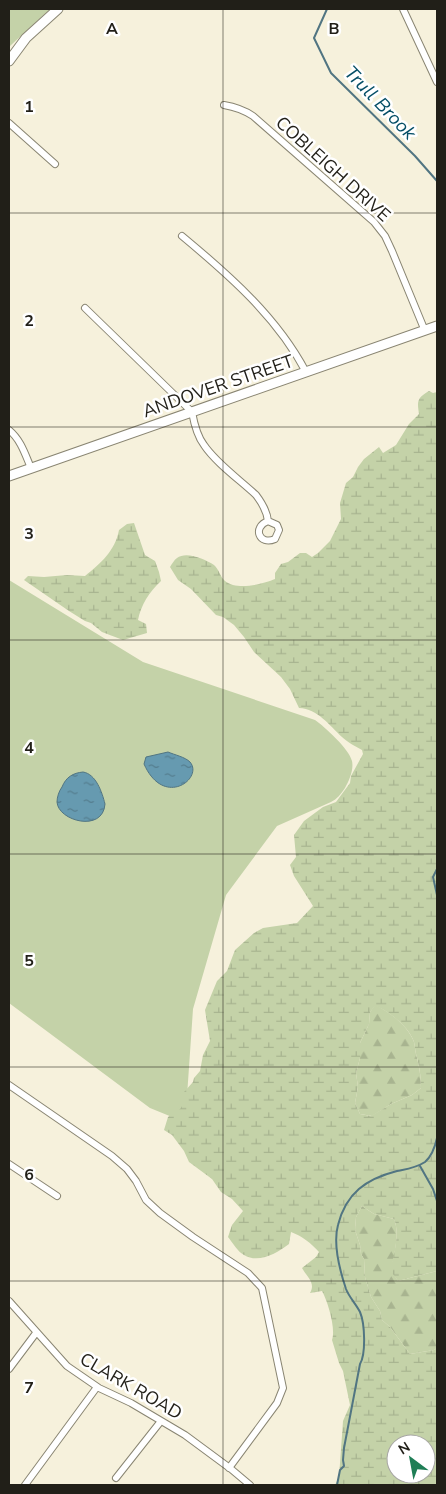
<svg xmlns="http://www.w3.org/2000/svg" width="446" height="1494" viewBox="0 0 446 1494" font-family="'Nunito Sans',sans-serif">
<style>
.green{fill:#c4d2a8}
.forest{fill:url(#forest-firs)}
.wetland{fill:url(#wetland-marsh);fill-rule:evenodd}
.water{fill:url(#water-ripples);stroke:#517582}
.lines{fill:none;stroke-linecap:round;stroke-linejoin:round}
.stream{stroke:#517582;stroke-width:2}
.minor-casing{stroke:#898572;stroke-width:8}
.major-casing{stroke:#898572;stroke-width:11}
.minor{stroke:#fff;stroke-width:6}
.major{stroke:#fff;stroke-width:9}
.grid{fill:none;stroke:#211f18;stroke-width:1;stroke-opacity:0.55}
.labels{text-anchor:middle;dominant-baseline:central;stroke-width:5;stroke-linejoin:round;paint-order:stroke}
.street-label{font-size:18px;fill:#211f18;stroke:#fff}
.water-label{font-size:19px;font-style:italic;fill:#064f67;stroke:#fff}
.grid-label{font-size:16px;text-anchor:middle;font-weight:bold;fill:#211f18;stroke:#fff;stroke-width:5;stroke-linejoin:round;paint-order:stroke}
</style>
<defs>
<pattern id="forest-firs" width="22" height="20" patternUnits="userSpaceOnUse" patternTransform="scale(1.25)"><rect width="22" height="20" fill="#c4d2a8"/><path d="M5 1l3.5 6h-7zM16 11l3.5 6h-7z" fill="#a8b490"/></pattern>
<pattern id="wetland-marsh" width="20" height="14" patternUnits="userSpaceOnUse" patternTransform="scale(1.25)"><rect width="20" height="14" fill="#c4d2a8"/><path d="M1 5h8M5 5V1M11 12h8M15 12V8" fill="none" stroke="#a8b490"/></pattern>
<pattern id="water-ripples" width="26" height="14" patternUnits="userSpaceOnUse" patternTransform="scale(1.25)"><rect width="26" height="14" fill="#669ab0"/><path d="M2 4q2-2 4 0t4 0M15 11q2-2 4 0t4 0" fill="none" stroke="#547d8e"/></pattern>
</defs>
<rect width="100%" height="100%" fill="#f6f1dc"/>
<!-- green -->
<path class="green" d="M 9,9 L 50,9 L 10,46 L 9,46 Z
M 9,580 L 143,662 L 315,720 C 325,727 349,749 352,761 C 354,770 349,781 345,788 C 341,794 337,799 331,802 L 277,826 L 226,895 L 193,1009 L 186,1111 L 177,1119 L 150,1108 L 9,1003 Z"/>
<!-- forest -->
<path class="forest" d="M 375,1005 C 389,1011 409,1027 414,1042 C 415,1046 415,1050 416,1054 C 419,1066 421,1075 421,1088 L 412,1095 L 391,1104 L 372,1116 L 360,1114 L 355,1103 L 358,1087 L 356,1073 L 360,1058 L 360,1043 L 369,1024 L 370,1012 Z
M 362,1206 L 374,1214 L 394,1219 C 400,1232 394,1256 391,1270 L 398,1281 L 437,1271 L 437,1348 L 434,1350 L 410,1354 L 390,1327 L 382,1320 L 380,1311 L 371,1297 L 365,1277 L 364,1259 L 361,1254 L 360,1245 L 355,1230 L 356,1217 Z"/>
<!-- wetland -->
<path class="wetland" d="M 429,391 L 433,393 L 437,392 L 437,1271 L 398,1281 L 390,1270 C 394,1256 400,1232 394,1219 L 374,1214 L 362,1206 L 356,1217 L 355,1230 L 360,1245 L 361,1254 L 364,1259 L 365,1277 L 371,1297 L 380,1311 L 382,1320 L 390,1327 L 410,1354 L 434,1350 L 437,1348 L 437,1485 L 335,1485 L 339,1477 L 343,1421 L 350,1405 L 343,1371 L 339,1363 L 332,1340 C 336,1329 328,1302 322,1291 L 310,1293 C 316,1283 307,1277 302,1268 L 316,1257 L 319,1252 C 311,1243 302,1236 291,1232 L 289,1244 C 277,1253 259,1264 244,1255 C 238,1252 232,1242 228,1237 L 232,1225 L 243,1211 L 232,1199 L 221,1192 L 212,1179 L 189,1162 L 184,1151 L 172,1135 L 164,1130 L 168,1117 C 182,1109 184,1108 184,1092 L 193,1082 L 194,1078 L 200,1071 L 203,1055 L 210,1041 L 205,1010 L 217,981 L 227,971 L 235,950 L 254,933 L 263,928 L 297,923 L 313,906 L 294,876 L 290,865 L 296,857 L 294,835 L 304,821 L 323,807 L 336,802 L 350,783 L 351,776 L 363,754 L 362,750 C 355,746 347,742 342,737 C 329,725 318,709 299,708 L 290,689 L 281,677 L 254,652 L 244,637 L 234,625 L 223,617 L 216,615 L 191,589 L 178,580 L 170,567 C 172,564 174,560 177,558 C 186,551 205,559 214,565 C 219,569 220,577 225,581 C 237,591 263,584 275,579 L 275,573 L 281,564 L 288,562 L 300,553 L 306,553 L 312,557 L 318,553 L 330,541 L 341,519 L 340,503 L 346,483 L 353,477 L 358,467 L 364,459 L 379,447 L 383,453 L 396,445 L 409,424 L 419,414 C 417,401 417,398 429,391 ZM 375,1006 C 388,1010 410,1028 414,1042 C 415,1046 415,1050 416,1054 C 419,1065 421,1075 421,1088 L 412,1095 L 391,1104 L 371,1116 L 360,1114 L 355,1103 L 358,1087 L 356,1073 L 360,1058 L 360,1043 L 369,1024 L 370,1012 ZM 396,1444 L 426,1444 L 426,1474 L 396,1474 Z
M 134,523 L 145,555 L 155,561 L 159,572 L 161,581 C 149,592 141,605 138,620 L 146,624 L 147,633 L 123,640 L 102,632 L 91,623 L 85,621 L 69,611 L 24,580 L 28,576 L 44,577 L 67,575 L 85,576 C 101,563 115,551 119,530 L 127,524 Z"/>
<!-- water -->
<path class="water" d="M 168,752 C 175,755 185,757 190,762 C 204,778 164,809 144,764 L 146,757 Z
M 83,772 C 96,774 102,792 105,804 C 103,833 58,821 57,802 C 57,797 59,791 62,787 C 66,777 73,773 83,772 Z"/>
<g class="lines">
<!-- stream -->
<path class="stream" d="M 327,9 L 314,38 L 331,73 L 415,156 L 437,181
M 437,869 L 433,877 L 437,895
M 420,1166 L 433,1189 L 437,1201
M 337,1485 L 340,1470 L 344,1466 L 343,1460 L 344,1448 L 360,1364 C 366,1354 365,1324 360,1312 C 356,1304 349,1297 346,1289 C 340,1271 333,1243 338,1225 C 346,1193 366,1179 397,1171 C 407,1169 416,1168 425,1162 C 432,1156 435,1147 437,1138"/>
<defs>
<path id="minor" d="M 403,9 L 437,82
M 224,105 C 236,107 244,110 253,116 L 374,222 L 385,236 L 392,251 L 425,331
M 9,123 L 55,164
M 182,236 C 229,275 277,317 306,372
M 85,308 L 192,412 C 194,423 197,436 204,445 C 216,463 240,480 256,495 C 262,503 267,511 268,521 C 252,527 259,546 275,539 L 279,530 L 277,525 L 268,521
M 9,430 C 21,440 25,454 31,468
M 9,1085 L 112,1156 L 127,1169 L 136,1181 L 146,1200 L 160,1213 L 193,1237 L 248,1273 L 262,1288 L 283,1388 L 277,1403 L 229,1468
M 9,1164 L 57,1196
M 9,1301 L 67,1366 L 99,1388 L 131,1403 L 185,1435 L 231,1469 L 250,1485
M 9,1369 L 36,1333
M 116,1478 L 161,1421
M 25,1485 L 97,1387"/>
<path id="major" d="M 9,61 L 26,38 L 58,9
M 9,476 L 437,326"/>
</defs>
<!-- minor casing -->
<use href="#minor" class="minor-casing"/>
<!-- major casing -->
<use href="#major" class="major-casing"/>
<!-- minor -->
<use href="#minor" class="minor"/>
<!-- major -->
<use href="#major" class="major"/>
</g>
<!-- grid -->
<path class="grid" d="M 223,9 L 223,1485M 9,213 L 437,213M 9,427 L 437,427M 9,640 L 437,640M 9,854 L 437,854M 9,1067 L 437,1067M 9,1281 L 437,1281"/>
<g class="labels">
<!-- street labels -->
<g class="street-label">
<text transform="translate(333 169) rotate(42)">COBLEIGH DRIVE</text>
<text transform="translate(218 386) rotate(-19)">ANDOVER STREET</text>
<text transform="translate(131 1386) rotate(30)">CLARK ROAD</text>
</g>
<!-- water labels -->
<g class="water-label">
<text transform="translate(380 103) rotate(46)">Trull Brook</text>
</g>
</g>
<g class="grid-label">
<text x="112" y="34">A</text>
<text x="334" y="34">B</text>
<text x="29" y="112">1</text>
<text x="29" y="326">2</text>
<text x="29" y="539">3</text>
<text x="29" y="753">4</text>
<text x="29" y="966">5</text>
<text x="29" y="1180">6</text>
<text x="29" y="1393">7</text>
</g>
<!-- border -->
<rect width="446" height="1494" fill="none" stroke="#211f18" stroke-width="20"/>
<!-- north arrow -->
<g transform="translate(411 1459) rotate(328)"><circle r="24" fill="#ffffff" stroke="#a6a5a3"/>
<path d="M0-4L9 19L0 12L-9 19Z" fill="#1f7e56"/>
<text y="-8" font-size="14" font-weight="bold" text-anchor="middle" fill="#211f18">N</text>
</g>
</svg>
